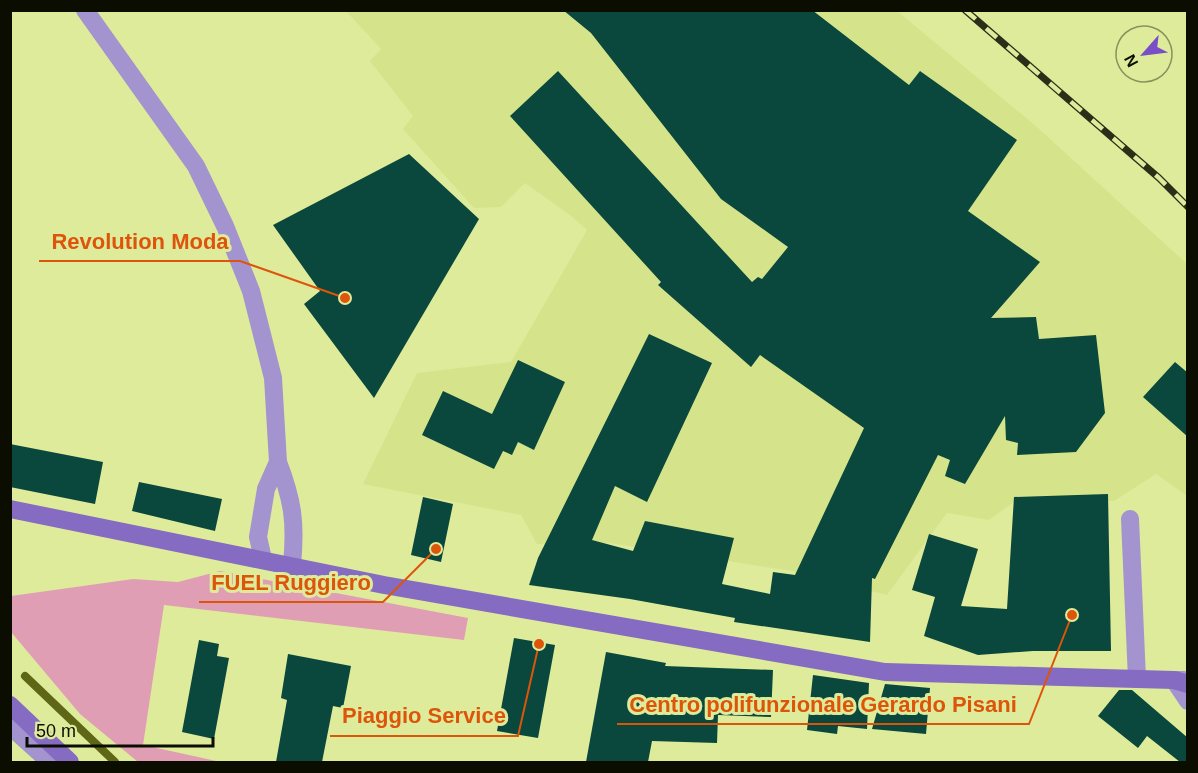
<svg xmlns="http://www.w3.org/2000/svg" width="1198" height="773" viewBox="0 0 1198 773" font-family="Helvetica,sans-serif">
<style>
.built{fill:#d5e48b}
.green{fill:#e09eb5}
.lines{fill:none;stroke-linecap:round;stroke-linejoin:round}
.stream{stroke:#5d6715;stroke-width:8}
.building{fill:#0a473c}
.minor{stroke:#a393ce;stroke-width:18}
.secondary{stroke:#856bc1;stroke-width:18}
.rail-casing{stroke:#2b2f18;stroke-width:7}
.rail{stroke:#deeb9b;stroke-width:4.5;stroke-dasharray:14;stroke-linecap:butt}
.leader{fill:none;stroke:#dd550b;stroke-width:2}
.callout-dot{fill:#dd550b;stroke:#deeb9b;stroke-width:2}
.callout-label{font-size:22px;text-anchor:middle;font-weight:bold;fill:#dd550b;stroke:#deeb9b;stroke-width:6;stroke-linejoin:round;paint-order:stroke}
</style>
<rect width="100%" height="100%" fill="#deeb9b"/>
<!-- built -->
<path class="built" d="M 346,11 L 897,11 L 1037,127 L 1187,264 L 1187,496 L 1156,474 L 1114,501 L 1014,502 L 989,520 L 947,513 L 887,595 L 792,571 L 609,543 L 537,544 L 521,515 L 363,484 L 417,373 L 511,362 L 587,230 L 570,215 L 525,183 L 501,207 L 474,208 L 403,129 L 413,116 L 370,61 L 381,49 Z"/>
<!-- green -->
<path class="green" d="M 220,571 L 468,618 L 464,640 L 164,605 L 143,745 L 221,762 L 138,762 L 80,714 L 11,632 L 11,596 L 133,579 L 178,582 Z"/>
<g class="lines">
<!-- stream -->
<path class="stream" d="M 25,676 L 115,762"/>
</g>
<!-- building -->
<path class="building" d="M 563,10 L 812,10 L 909,85 L 920,71 L 1017,140 L 968,211 L 1040,262 L 991,318 L 1036,317 L 1039,339 L 1096,335 L 1105,413 L 1076,452 L 1017,455 L 1018,443 L 1006,440 L 1005,416 L 965,484 L 945,476 L 950,460 L 938,455 L 875,579 L 872,578 L 870,642 L 734,622 L 735,618 L 630,599 L 529,585 L 538,558 L 649,334 L 712,363 L 647,502 L 615,486 L 592,540 L 633,551 L 645,521 L 734,538 L 722,584 L 770,594 L 773,572 L 795,575 L 864,428 L 760,355 L 751,367 L 658,285 L 661,282 L 510,116 L 558,71 L 752,282 L 758,277 L 762,279 L 788,247 L 721,199 L 591,33 Z
M 409,154 L 479,219 L 374,398 L 304,304 L 320,291 L 273,225 Z
M 518,360 L 565,382 L 534,450 L 518,442 L 512,455 L 503,451 L 494,469 L 422,435 L 443,391 L 492,414 Z
M 1175,362 L 1188,373 L 1188,437 L 1143,397 Z
M 10,444 L 103,462 L 95,504 L 10,487 Z
M 139,482 L 222,499 L 215,531 L 132,511 Z
M 1108,494 L 1111,651 L 1033,651 L 978,655 L 924,636 L 935,597 L 912,590 L 929,534 L 978,549 L 961,606 L 1007,609 L 1014,497 Z
M 423,497 L 453,504 L 441,562 L 411,555 Z
M 514,638 L 555,645 L 538,738 L 497,731 Z
M 199,640 L 219,644 L 217,656 L 229,658 L 214,739 L 182,732 Z
M 606,652 L 666,663 L 665,666 L 773,670 L 771,717 L 718,715 L 717,743 L 652,741 L 648,762 L 586,762 Z
M 288,654 L 351,666 L 343,708 L 333,706 L 322,762 L 276,762 L 287,700 L 281,698 Z
M 813,675 L 869,683 L 867,729 L 838,726 L 837,734 L 807,730 Z
M 885,684 L 930,688 L 926,734 L 872,729 Z
M 1119,690 L 1132,690 L 1188,738 L 1188,762 L 1180,762 L 1147,736 L 1138,748 L 1098,716 Z"/>
<g class="lines">
<!-- minor -->
<path class="minor" d="M 85,10 L 196,166 L 225,226 L 251,291 L 273,378 L 278,462 L 266,489 L 258,537 L 263,559
M 278,462 C 293,501 296,523 292,565
M 1130,519 L 1137,679
M 1184,680 L 1174,680 L 1188,701
M 10,726 L 50,762"/>
<!-- secondary -->
<path class="secondary" d="M 10,509 L 384,585 L 885,672 L 1174,680 L 1188,684
M 10,705 L 70,762"/>
<defs>
<path id="rail" d="M 965,10 L 1159,178 L 1188,207"/>
</defs>
<!-- rail casing -->
<use href="#rail" class="rail-casing"/>
<!-- rail -->
<use href="#rail" class="rail"/>
</g>
<!-- callouts -->
<path class="leader" d="M345 298L240 261H39M436 549L383 602H199M1072 615L1029 724H617M539 644L518 736H330"/>
<g class="callout-dot">
<circle cx="345" cy="298" r="6"/>
<circle cx="436" cy="549" r="6"/>
<circle cx="1072" cy="615" r="6"/>
<circle cx="539" cy="644" r="6"/>
</g>
<g class="callout-label">
<text x="140" y="249">Revolution Moda</text>
<text x="291" y="590">FUEL Ruggiero</text>
<text x="823" y="712">Centro polifunzionale Gerardo Pisani</text>
<text x="424" y="723">Piaggio Service</text>
</g>
<!-- border -->
<rect width="1198" height="773" fill="none" stroke="#0a0d00" stroke-width="24"/>
<!-- north arrow -->
<g transform="translate(1144 54) rotate(242)"><circle r="28" fill="#deeb9b" stroke="#89925d" stroke-width="1.5"/>
<path d="M0-4.5L10 22L0 15L-10 22Z" fill="#794ec7"/>
<text y="-9" font-size="16" font-weight="bold" text-anchor="middle" fill="#0a0d00">N</text>
</g>
<!-- scale -->
<path d="M27 737v9h186v-9" fill="none" stroke="#0a0d00" stroke-width="3"/>
<text x="36" y="737" font-size="18" fill="#0a0d00" stroke="#deeb9b" stroke-width="4.5" paint-order="stroke">50 m</text>
</svg>
